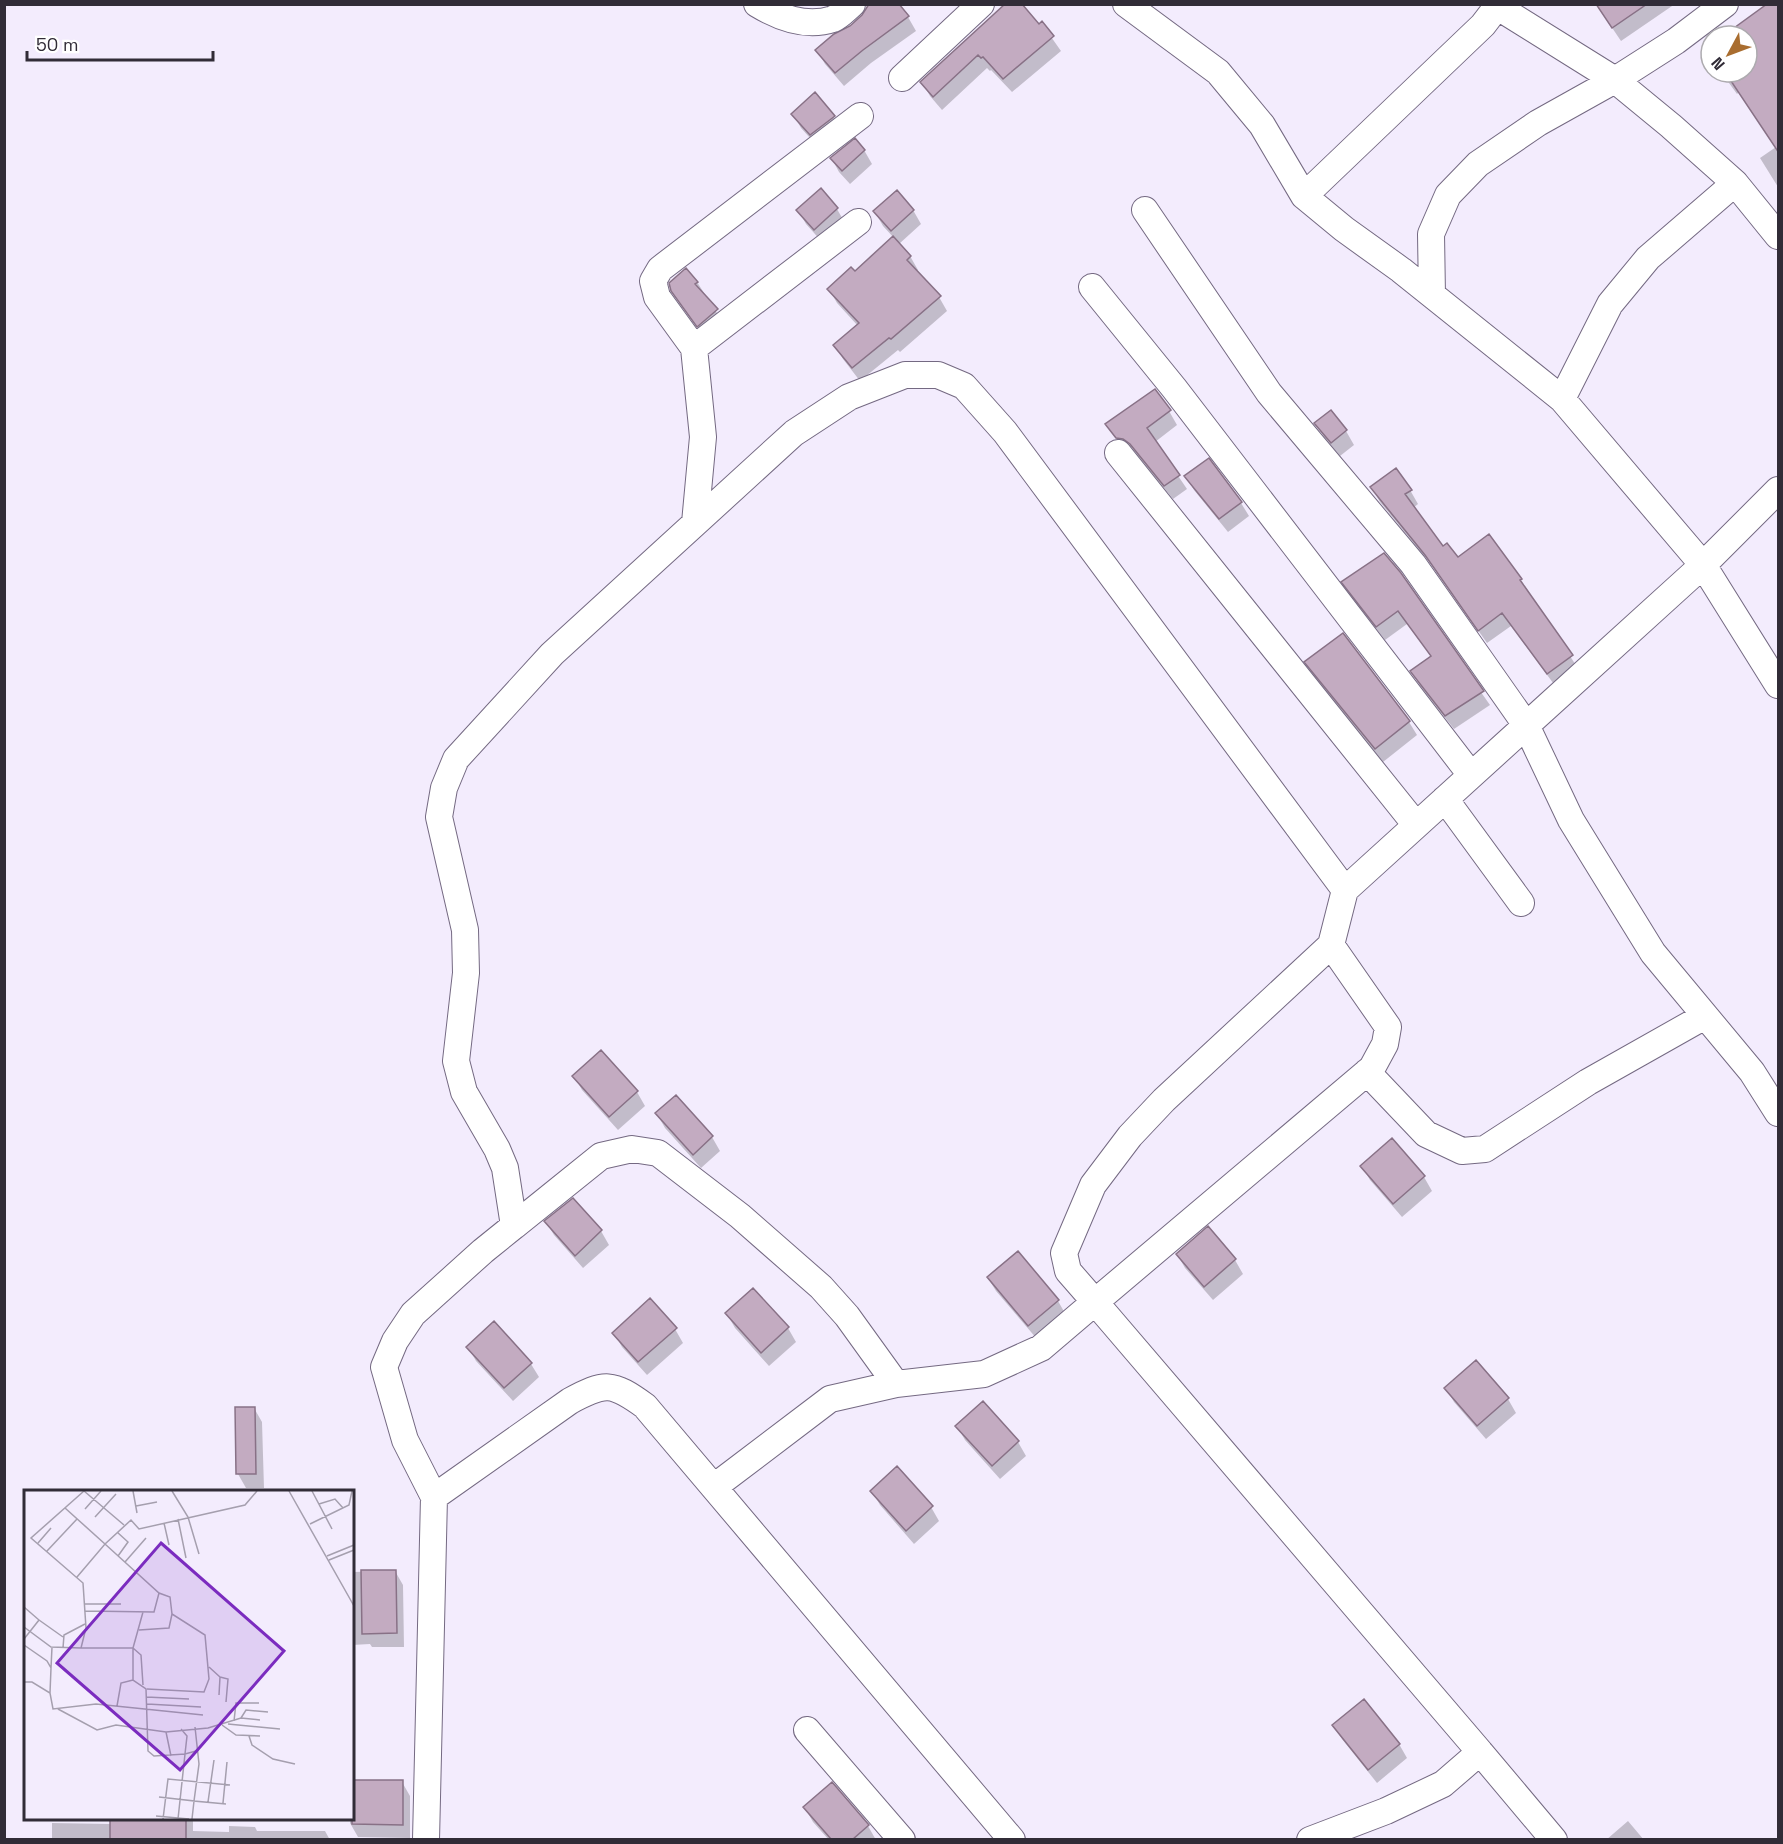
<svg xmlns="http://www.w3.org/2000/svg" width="1783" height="1844" viewBox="0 0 1783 1844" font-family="'Space Grotesk',sans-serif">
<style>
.shadow{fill:#0003}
.building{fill:#c3abc1;stroke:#887186;stroke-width:1.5}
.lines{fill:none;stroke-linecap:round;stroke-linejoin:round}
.street-casing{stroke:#746982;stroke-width:28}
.street{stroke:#fff;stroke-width:26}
.inset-road{fill:none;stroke:#a59fae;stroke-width:1.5}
.view{fill:#7b2cbf;fill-opacity:0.15;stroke:#7b2cbf;stroke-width:3}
.inset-edge{fill:none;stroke:#312c37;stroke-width:3}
</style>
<rect width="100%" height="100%" fill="#f3ecfd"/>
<!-- shadow -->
<path class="shadow" d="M 1007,4 L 1039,26 L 1042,24 L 1061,51 L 1012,92 L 991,70 L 990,71 L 987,68 L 942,110 L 930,96 L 922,82 Z
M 1596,4 L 1675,4 L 1621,41 Z
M 1778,4 L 1778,187 L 1760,158 L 1776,147 L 1739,92 L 1737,94 L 1721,72 L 1747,72 L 1747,36 L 1726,36 Z
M 908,17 L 916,31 L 871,63 L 844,86 L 825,64 L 817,50 Z
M 1711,47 L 1711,56 L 1707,50 Z
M 815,94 L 834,117 L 842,131 L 819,148 L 801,128 L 793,114 Z
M 864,150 L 872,164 L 850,184 L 839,172 L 832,159 Z
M 837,209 L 845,223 L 823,243 L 806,224 L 798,210 Z
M 913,210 L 921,224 L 899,244 L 910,256 L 918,270 L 916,272 L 939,297 L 947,311 L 900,352 L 898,350 L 860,381 L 843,359 L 835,345 L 858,326 L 837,303 L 829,289 L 854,273 L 894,238 L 883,226 L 875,212 Z
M 697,282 L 724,324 L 706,340 L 672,290 Z
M 1169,411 L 1177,425 L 1155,442 L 1187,489 L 1173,499 L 1139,458 L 1132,452 L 1125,452 L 1107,424 Z
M 1330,412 L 1346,431 L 1354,445 L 1340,456 L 1324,437 L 1316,424 Z
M 1186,477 L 1241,503 L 1249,516 L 1228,532 L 1194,490 Z
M 1372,488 L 1410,490 L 1418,504 L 1413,508 L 1443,548 L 1457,559 L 1489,536 L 1521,580 L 1579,670 L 1556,687 L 1511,626 L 1487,643 L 1435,569 L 1380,502 Z
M 1384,555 L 1490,705 L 1454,729 L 1420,686 L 1412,672 L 1432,657 L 1407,624 L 1385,640 L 1351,596 L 1343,582 Z
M 1306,662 L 1409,722 L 1417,735 L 1383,762 L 1314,676 Z
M 574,1076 L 637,1092 L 645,1106 L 618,1130 L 582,1090 Z
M 676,1097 L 712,1137 L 720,1151 L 701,1168 L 665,1128 L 657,1114 Z
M 1362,1166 L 1424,1177 L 1432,1191 L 1402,1217 L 1370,1180 Z
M 573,1200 L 601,1231 L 609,1245 L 583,1268 L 554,1235 L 546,1222 Z
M 1208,1229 L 1235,1260 L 1243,1274 L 1213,1300 L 1185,1268 L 1177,1254 Z
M 988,1278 L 1058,1301 L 1066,1315 L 1037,1339 L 996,1291 Z
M 753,1290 L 788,1328 L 796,1342 L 769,1366 L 735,1328 L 727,1314 Z
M 675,1329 L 683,1343 L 647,1375 L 622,1347 L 614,1333 Z
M 468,1347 L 531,1364 L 539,1377 L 513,1401 L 476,1361 Z
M 1446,1388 L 1508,1399 L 1516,1413 L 1486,1439 L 1454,1402 Z
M 983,1403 L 1018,1442 L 1026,1456 L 1000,1479 L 965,1440 L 957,1426 Z
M 254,1408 L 262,1422 L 264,1488 L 246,1488 L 238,1474 Z
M 872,1491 L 931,1507 L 939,1521 L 914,1544 L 880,1505 Z
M 395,1571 L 403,1585 L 404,1647 L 372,1647 L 370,1644 L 352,1645 L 352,1572 Z
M 1334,1725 L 1399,1744 L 1407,1758 L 1377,1783 L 1342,1739 Z
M 402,1782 L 410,1796 L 410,1838 L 358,1837 L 350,1823 L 350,1818 L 352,1818 Z
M 832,1784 L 868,1826 L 876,1840 L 829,1840 L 813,1822 L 805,1808 Z
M 112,1818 L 193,1818 L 193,1831 L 229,1832 L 229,1826 L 255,1827 L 257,1831 L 325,1831 L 330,1840 L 52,1840 L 52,1823 L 112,1824 Z
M 1628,1821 L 1644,1840 L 1606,1840 Z"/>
<!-- building -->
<path class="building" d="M 869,4 L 899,4 L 909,16 L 863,50 L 835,73 L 815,50 L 834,34 L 850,26 L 862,15 Z
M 1005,4 L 1022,4 L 1039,24 L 1042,21 L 1054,36 L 1003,79 L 983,57 L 981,58 L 978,55 L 933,97 L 920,82 Z
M 1596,4 L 1647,4 L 1612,28 Z
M 1767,4 L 1779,4 L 1779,153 L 1725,72 L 1747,72 L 1747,36 L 1723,36 Z
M 815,92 L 835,116 L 810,135 L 791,114 Z
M 855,138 L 865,150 L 842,171 L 830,158 Z
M 821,188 L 838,208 L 814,230 L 796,210 Z
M 897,190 L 914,210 L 891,231 L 873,211 Z
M 893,236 L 911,256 L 907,260 L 941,296 L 891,339 L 889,338 L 852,368 L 833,345 L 859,323 L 827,289 L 851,267 L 855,271 Z
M 686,268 L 698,282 L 695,284 L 718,309 L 697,327 L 671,291 L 669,283 Z
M 1155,389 L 1171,410 L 1147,428 L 1180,475 L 1164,486 L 1130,444 L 1123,439 L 1116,438 L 1105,424 Z
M 1331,410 L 1347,430 L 1331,443 L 1314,423 Z
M 1209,458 L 1242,502 L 1219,519 L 1184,476 Z
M 1396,468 L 1412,490 L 1405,494 L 1443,546 L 1447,543 L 1458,557 L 1489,534 L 1522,579 L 1520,580 L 1573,655 L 1547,674 L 1502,613 L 1478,631 L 1425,555 L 1370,487 Z
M 1384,553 L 1401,573 L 1484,691 L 1445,716 L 1410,671 L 1431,656 L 1398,611 L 1376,627 L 1341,582 Z
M 1343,633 L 1410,721 L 1375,749 L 1304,662 Z
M 601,1050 L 638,1091 L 609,1117 L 572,1076 Z
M 676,1095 L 713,1136 L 693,1155 L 655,1113 Z
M 1392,1138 L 1425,1176 L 1393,1204 L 1360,1166 Z
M 573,1198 L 602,1230 L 575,1256 L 544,1221 Z
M 1208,1226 L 1236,1259 L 1204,1287 L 1176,1254 Z
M 1018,1251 L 1059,1300 L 1028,1326 L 987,1277 Z
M 753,1288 L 789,1327 L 761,1353 L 725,1313 Z
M 650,1298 L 677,1328 L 638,1362 L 612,1333 Z
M 494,1321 L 532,1363 L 504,1388 L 466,1347 Z
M 1476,1360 L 1509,1398 L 1477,1426 L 1444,1388 Z
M 983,1401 L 1019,1441 L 992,1466 L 955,1426 Z
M 235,1407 L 255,1407 L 256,1474 L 236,1474 Z
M 897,1466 L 933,1506 L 906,1531 L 870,1491 Z
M 361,1570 L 396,1570 L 397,1633 L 362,1634 Z
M 1364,1699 L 1400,1744 L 1368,1770 L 1332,1725 Z
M 352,1780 L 403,1780 L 403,1825 L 352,1824 Z
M 832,1782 L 869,1825 L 853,1839 L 831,1839 L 803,1807 Z
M 110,1818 L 186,1818 L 186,1839 L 110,1839 Z"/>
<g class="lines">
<defs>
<path id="street" d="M 757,4 C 780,18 806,28 833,19 C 840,16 846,9 852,4
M 1126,4 L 1218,72 L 1262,125 L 1304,196 L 1344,229 L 1401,270 L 1562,399 L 1703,565 L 1778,685
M 1725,4 L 1676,41 L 1615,80 L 1671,126 L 1735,183 L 1778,236
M 902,78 L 981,4
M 1304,196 L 1483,25 L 1499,4
M 1145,210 L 1269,393 L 1413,564 L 1526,725 L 1571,820 L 1653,953 L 1752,1072 L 1778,1113
M 1092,287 L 1174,388 L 1471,775
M 1432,295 L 1431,234 L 1448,195 L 1478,164 L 1538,123 L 1615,80 L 1498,7
M 694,348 L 657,297 L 653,281 L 660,269 L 860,116
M 1562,399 L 1610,304 L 1648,258 L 1735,183
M 1118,453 L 1416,825
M 695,523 L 703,437 L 694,348 L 858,222
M 1445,799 L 1521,903
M 1367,1072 L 1426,1134 L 1462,1151 L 1485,1149 L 1588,1082 L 1705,1016
M 514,1226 L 601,1156 L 632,1149 L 658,1153 L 740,1216 L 821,1287 L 847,1316 L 896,1384
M 714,1487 L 830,1399 L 896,1384 L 984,1374 L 1041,1348 L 1095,1302 L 1068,1271 L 1064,1253 L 1093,1185 L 1130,1136 L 1164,1100 L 1331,945
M 434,1497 L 570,1401 C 605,1382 612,1382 645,1406 L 1012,1840
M 807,1730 L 902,1840
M 1480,1752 L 1554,1840
M 426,1840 L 434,1497 L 405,1440 L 384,1367 L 395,1341 L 413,1314 L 483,1251 L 514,1226 L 505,1168 L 497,1149 L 464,1092 L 456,1061 L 466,973 L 465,930 L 439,817 L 444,788 L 456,759 L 552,654 L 794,433 L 849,397 L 905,375 L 938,375 L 964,386 L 1005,432 L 1345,890
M 1310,1840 L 1386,1811 L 1443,1784 L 1480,1752 L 1095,1302 L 1372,1068 L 1385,1044 L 1388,1027 L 1331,945 L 1345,890 L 1703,565 L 1778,490"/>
</defs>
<!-- street casing -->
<use href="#street" class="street-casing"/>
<!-- street -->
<use href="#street" class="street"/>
</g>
<!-- overview -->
<g transform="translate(24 1490)">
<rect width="330" height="330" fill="#f3ecfd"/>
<path class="inset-road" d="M 60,1 L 7,48 L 59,93 L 62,138 L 57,158 L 109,158 L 109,190 L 122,199 L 124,261 L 130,266 L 161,264 L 154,329M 60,1 L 100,35M 109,1 L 113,23M 148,1 L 164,27 L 175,64M 265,1 L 330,116M 288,1 L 308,39M 295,14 L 311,9 L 319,18M 112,16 L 133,12M 41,18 L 81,54 L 107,30 L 115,39 L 221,15 L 233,1M 61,19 L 77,1M 71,27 L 92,4M 154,29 L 162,68M 140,33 L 145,55M 286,34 L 325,15 L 328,1M 93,42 L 104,52 L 94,66M 14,53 L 27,38M 23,61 L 53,29M 303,66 L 330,55M 305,70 L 330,60M 101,72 L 122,48M 53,87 L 81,54 L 135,103 L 146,107 L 148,124 L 181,145 L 185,189 L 180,202 L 123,199M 61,114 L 97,114M 0,117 L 15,130 L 0,149M 61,121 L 130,122 L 135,103M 119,122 L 109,158 L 117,165 L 119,195M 15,130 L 39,147M 0,137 L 27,157 L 57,158M 115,140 L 145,138 L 148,124M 0,155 L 23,171 L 27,178 L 26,203M 39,158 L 40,145 L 61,134M 185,177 L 196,187 L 195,205M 27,178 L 28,157M 196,187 L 204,189 L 202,212M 0,192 L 8,192 L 26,203 L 29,219 L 72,214 L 179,225M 122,207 L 165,209M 123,214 L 177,217M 93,216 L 97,193 L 109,190M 34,219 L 73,240 L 92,235 L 142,242 L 184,238 L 217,228 L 236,230M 217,228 L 222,220 L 244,222M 210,231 L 212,213 L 235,213M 204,234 L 256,239M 198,235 L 212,245 L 236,246M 171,237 L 175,274 L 170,311 L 202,314M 157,239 L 163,246 L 161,264 L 172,261M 142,242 L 147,266M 225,246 L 228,255 L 249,269 L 271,274M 135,307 L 170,311 L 168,329M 184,312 L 190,270M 199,313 L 203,272M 132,326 L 165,329M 139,329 L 144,289 L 206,295"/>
<path class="view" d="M 137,53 L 260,161 L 156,280 L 33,173 Z"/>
<rect width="330" height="330" class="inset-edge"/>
</g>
<!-- border -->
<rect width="1783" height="1844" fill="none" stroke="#312c37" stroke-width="12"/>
<!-- north arrow -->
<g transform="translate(1729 54) rotate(229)"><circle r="28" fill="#ffffff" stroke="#adabaf" stroke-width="1.5"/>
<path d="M0-4.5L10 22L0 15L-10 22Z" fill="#a96d2f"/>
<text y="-9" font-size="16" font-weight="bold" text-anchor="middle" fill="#312c37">N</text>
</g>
<!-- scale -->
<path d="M27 51v9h186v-9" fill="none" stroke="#312c37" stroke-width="3"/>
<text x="36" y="51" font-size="18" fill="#312c37" stroke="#ffffff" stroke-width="4.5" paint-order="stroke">50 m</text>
</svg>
